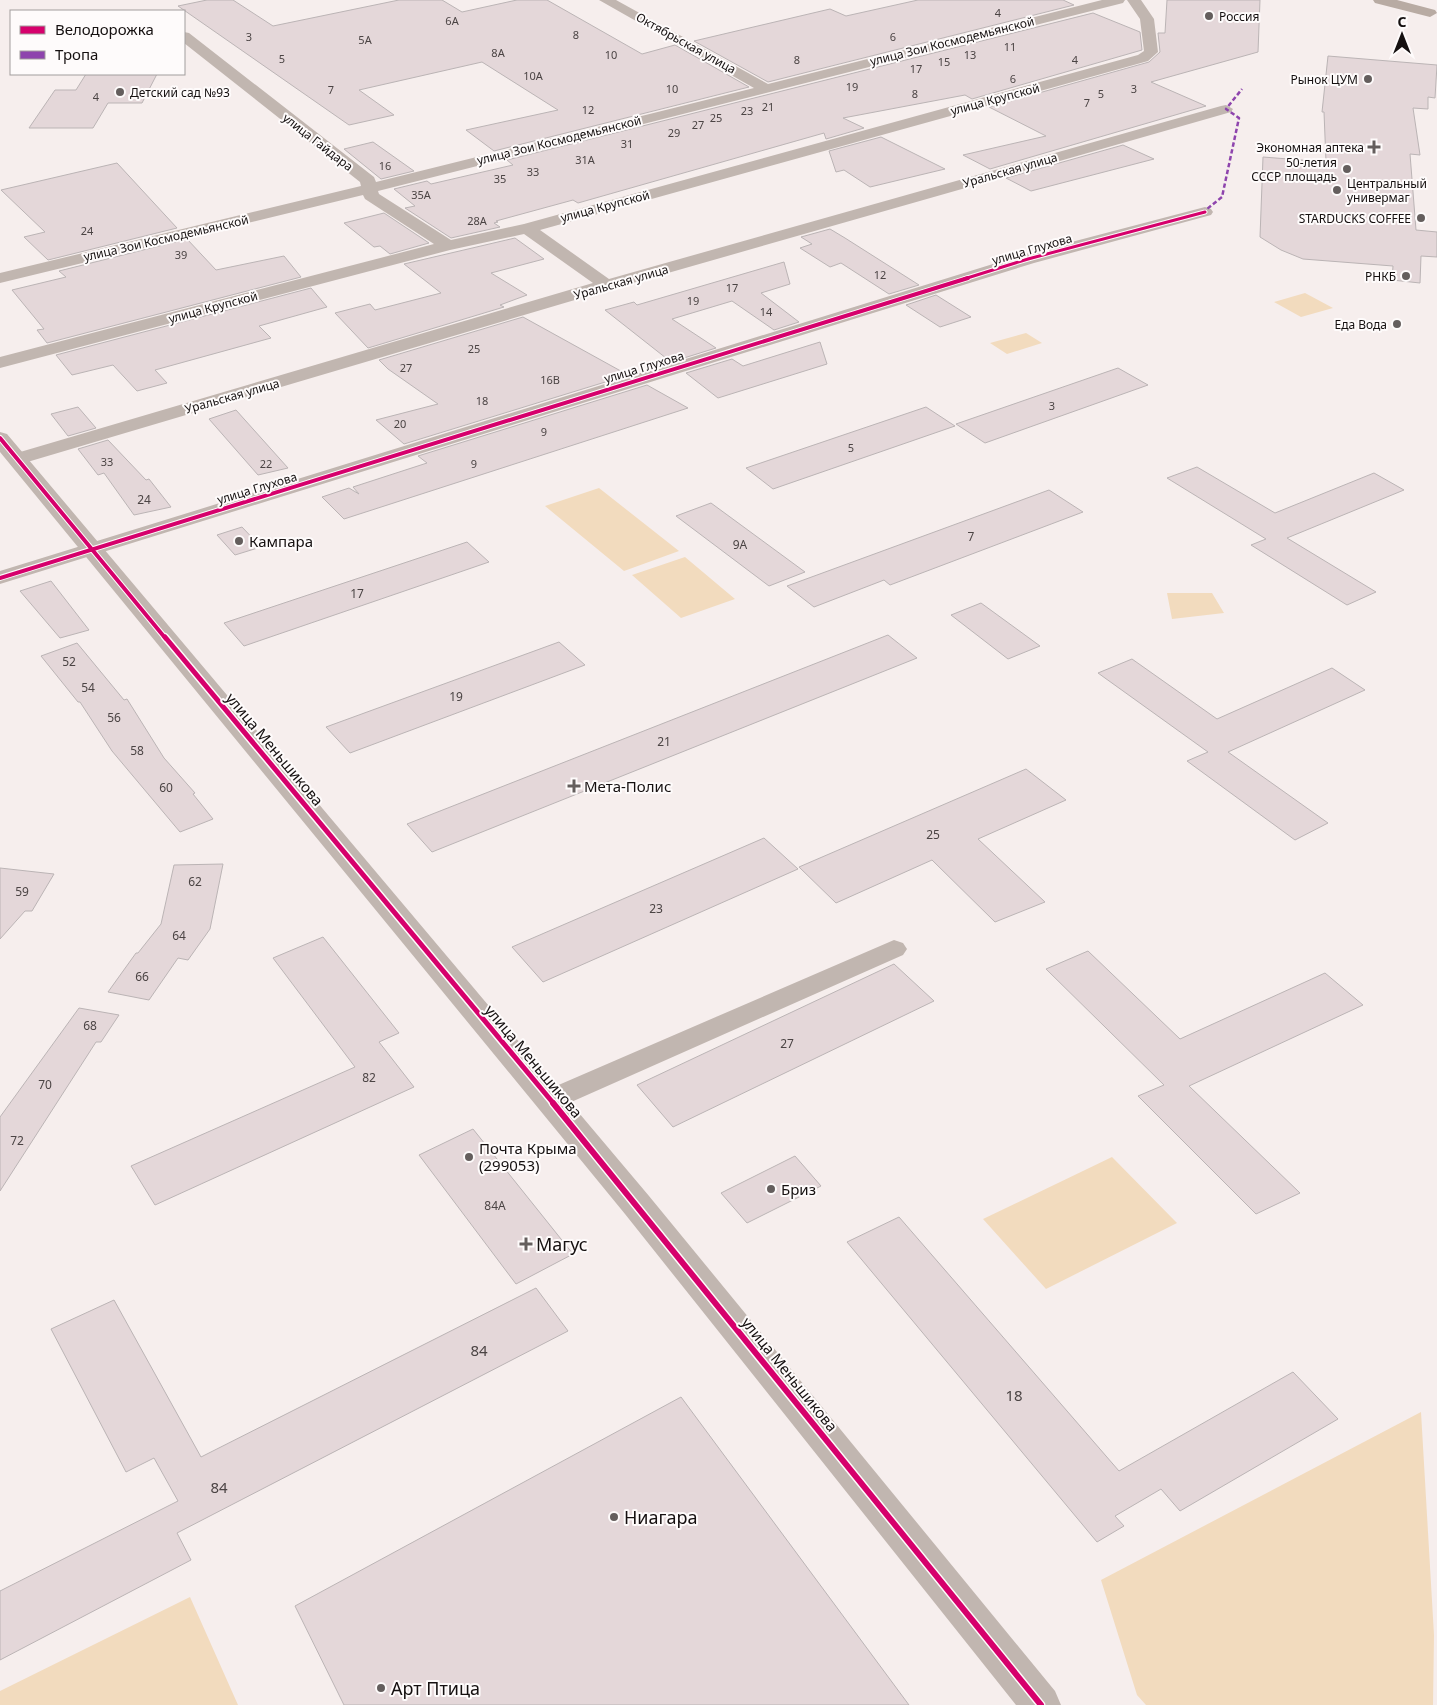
<svg xmlns="http://www.w3.org/2000/svg" width="1437" height="1705" viewBox="0 0 1437 1705" font-family="'Noto Sans',sans-serif">
<style>
.green{fill:#f2dbbe}
.building{fill:#e4d7d9;stroke:#bbb4b5}
.lines{fill:none;stroke-linecap:round;stroke-linejoin:round}
.minor{fill:#c1b6b0;fill-rule:evenodd}
.tertiary{fill:#c1b6b0;fill-rule:evenodd}
.secondary{fill:#b8aba3;fill-rule:evenodd}
.quiet{stroke:#8e44ad;stroke-width:2.5;stroke-dasharray:4.5 2.5;stroke-linecap:butt}
.cycleway-far3-casing{stroke:#fefbfb;stroke-width:5}
.cycleway-far2-casing{stroke:#fefbfb;stroke-width:6}
.cycleway-far1-casing{stroke:#fefbfb;stroke-width:8}
.cycleway-casing{stroke:#fefbfb;stroke-width:9}
.cycleway-far3{stroke:#d6006c;stroke-width:3}
.cycleway-far2{stroke:#d6006c;stroke-width:4}
.cycleway-far1{stroke:#d6006c;stroke-width:5}
.cycleway{stroke:#d6006c;stroke-width:6}
.poi-dot{fill:#645e5d;stroke:#fefbfb;stroke-width:2}
.labels{text-anchor:middle;dominant-baseline:central;stroke-width:4;stroke-linejoin:round;paint-order:stroke}
.far-number-label{font-size:11px;fill:#4b4444}
.far-poi-label{font-size:12px;fill:#151010;stroke:#fefbfb;text-anchor:end}
.far-street-label{font-size:12px;fill:#151010;stroke:#fefbfb}
.number-label{font-size:12px;fill:#4b4444}
.poi-label{font-size:15px;fill:#151010;stroke:#fefbfb;text-anchor:start}
.street-label{font-size:15px;fill:#151010;stroke:#fefbfb}
.near-number-label{font-size:15px;fill:#4b4444}
.near-poi-label{font-size:18px;fill:#151010;stroke:#fefbfb;text-anchor:start}
</style>
<rect width="100%" height="100%" fill="#f6eeed"/>
<!-- green -->
<path class="green" d="M 1305,293 L 1333,308 L 1301,317 L 1274,302 Z
M 1026,333 L 1042,343 L 1007,354 L 990,343 Z
M 599,488 L 679,551 L 624,571 L 545,506 Z
M 685,557 L 735,599 L 681,618 L 632,575 Z
M 1167,593 L 1212,593 L 1224,613 L 1172,619 Z
M 1112,1157 L 1177,1223 L 1046,1289 L 983,1219 Z
M 1421,1412 L 1434,1635 L 1433,1705 L 1146,1705 L 1137,1695 L 1101,1580 Z
M 190,1597 L 238,1705 L 0,1705 L 0,1691 Z"/>
<!-- building -->
<path class="building" d="M 207,0 L 233,0 L 273,26 L 399,0 L 442,0 L 462,12 L 517,0 L 547,0 L 642,54 L 675,45 L 749,87 L 494,151 L 466,130 L 558,110 L 482,62 L 359,90 L 394,115 L 349,125 L 178,6 Z
M 918,0 L 1063,0 L 1074,5 L 768,82 L 694,41 L 830,9 L 846,16 Z
M 1167,0 L 1260,0 L 1258,52 L 1151,82 L 1206,106 L 990,169 L 963,155 L 1046,136 L 989,107 L 1149,62 L 1160,52 L 1158,33 L 1165,33 Z
M 1093,13 L 1140,32 L 1142,50 L 972,99 L 965,95 L 843,118 L 864,128 L 826,139 L 824,133 L 578,203 L 573,200 L 496,221 L 498,222 L 494,223 L 500,227 L 451,238 L 405,208 L 415,206 L 394,189 L 427,181 L 431,184 L 513,165 L 507,160 Z
M 1328,56 L 1437,65 L 1435,98 L 1428,97 L 1428,109 L 1413,108 L 1420,155 L 1410,154 L 1416,230 L 1437,232 L 1437,257 L 1421,256 L 1420,283 L 1392,280 L 1393,266 L 1303,259 L 1281,250 L 1260,237 L 1263,157 L 1326,162 L 1324,112 L 1322,112 Z
M 86,74 L 157,74 L 142,103 L 108,103 L 93,128 L 29,128 L 55,90 L 76,90 Z
M 881,137 L 945,169 L 870,187 L 844,170 L 836,172 L 829,151 Z
M 373,142 L 414,171 L 381,179 L 344,149 Z
M 1123,145 L 1154,159 L 1031,191 L 1006,178 Z
M 117,163 L 177,228 L 48,260 L 24,237 L 45,232 L 1,190 Z
M 384,213 L 429,243 L 390,254 L 380,246 L 374,247 L 344,223 Z
M 830,229 L 845,238 L 919,285 L 889,294 L 841,263 L 830,267 L 800,248 L 812,244 L 801,237 Z
M 515,238 L 544,259 L 491,273 L 527,295 L 500,305 L 504,307 L 368,348 L 335,313 L 370,304 L 375,310 L 441,293 L 404,264 Z
M 187,239 L 216,270 L 284,256 L 301,277 L 47,343 L 37,330 L 44,329 L 12,290 L 66,277 L 59,271 Z
M 784,262 L 790,284 L 761,293 L 799,322 L 774,330 L 732,301 L 672,319 L 716,348 L 671,362 L 605,310 L 634,302 L 637,305 Z
M 311,288 L 327,307 L 259,326 L 271,338 L 155,370 L 167,383 L 137,391 L 113,365 L 72,375 L 56,355 Z
M 936,295 L 971,317 L 940,327 L 906,305 Z
M 523,317 L 628,375 L 404,444 L 376,420 L 438,404 L 388,369 L 379,360 Z
M 820,342 L 827,364 L 718,398 L 686,373 L 732,359 L 743,366 Z
M 1118,368 L 1148,385 L 985,443 L 956,424 Z
M 647,385 L 688,408 L 344,519 L 322,497 L 349,488 L 359,494 L 353,487 L 427,463 L 418,456 Z
M 78,407 L 96,428 L 68,436 L 51,414 Z
M 926,407 L 955,426 L 773,489 L 746,468 Z
M 236,410 L 288,468 L 258,475 L 209,419 Z
M 108,440 L 146,480 L 149,479 L 171,507 L 134,515 L 104,473 L 98,475 L 78,449 Z
M 1197,467 L 1275,513 L 1374,473 L 1404,490 L 1287,538 L 1376,592 L 1347,605 L 1251,545 L 1266,539 L 1167,478 Z
M 1049,490 L 1083,512 L 890,585 L 884,580 L 814,607 L 787,586 Z
M 711,503 L 805,572 L 769,586 L 676,516 Z
M 242,527 L 261,547 L 235,555 L 217,535 Z
M 467,542 L 489,562 L 244,646 L 224,623 Z
M 51,581 L 89,630 L 60,638 L 20,591 Z
M 981,603 L 1040,646 L 1008,659 L 951,615 Z
M 888,635 L 917,658 L 432,852 L 407,824 Z
M 559,642 L 585,665 L 350,753 L 326,727 Z
M 77,643 L 124,700 L 127,699 L 164,758 L 195,793 L 193,794 L 213,819 L 180,832 L 112,751 L 80,702 L 78,702 L 41,656 Z
M 1132,659 L 1217,719 L 1332,668 L 1365,690 L 1228,752 L 1328,823 L 1295,840 L 1187,761 L 1208,752 L 1098,673 Z
M 1026,769 L 1066,800 L 978,839 L 1045,902 L 995,922 L 932,860 L 836,903 L 799,867 Z
M 764,838 L 798,869 L 543,982 L 512,947 Z
M 223,864 L 210,929 L 188,960 L 178,958 L 149,1000 L 108,992 L 136,953 L 138,953 L 161,924 L 174,865 Z
M 0,868 L 54,874 L 32,911 L 25,911 L 0,939 Z
M 323,937 L 399,1033 L 379,1042 L 414,1087 L 155,1205 L 131,1166 L 355,1067 L 273,958 Z
M 1088,951 L 1180,1039 L 1325,973 L 1363,1005 L 1189,1086 L 1300,1193 L 1256,1214 L 1138,1096 L 1164,1085 L 1046,969 Z
M 894,964 L 934,1001 L 673,1127 L 637,1085 Z
M 79,1008 L 119,1015 L 101,1042 L 96,1042 L 0,1191 L 0,1117 Z
M 473,1129 L 573,1254 L 516,1284 L 419,1155 Z
M 795,1156 L 821,1186 L 747,1223 L 721,1193 Z
M 899,1217 L 1119,1471 L 1293,1372 L 1338,1419 L 1180,1511 L 1161,1489 L 1115,1516 L 1124,1526 L 1097,1542 L 847,1242 Z
M 536,1288 L 568,1331 L 177,1533 L 191,1560 L 0,1660 L 0,1591 L 178,1501 L 154,1458 L 126,1472 L 51,1329 L 114,1300 L 201,1457 Z
M 681,1397 L 909,1705 L 344,1705 L 295,1606 Z"/>
<g class="lines">
<!-- minor -->
<path class="minor" d="M 599,0 L 616,0 L 768,84 L 1102,0 L 1125,0 L 1123,3 L 378,191 L 379,194 L 451,240 L 524,224 L 1138,55 L 1144,51 L 1140,19 L 1127,0 L 1141,0 L 1154,19 L 1158,52 L 1148,61 L 540,230 L 609,279 L 1221,106 L 1226,105 L 1233,109 L 1231,112 L 612,289 L 24,463 L 10,463 L 7,459 L 10,455 L 593,283 L 524,234 L 450,250 L 0,368 L 0,357 L 434,244 L 365,199 L 363,195 L 0,283 L 0,273 L 361,186 L 360,182 L 184,43 L 184,32 L 189,33 L 374,177 L 376,182 L 754,88 Z
M 1205,207 L 1211,209 L 1213,212 L 1211,215 L 1034,263 L 0,584 L 0,571 L 1022,255 Z
M 894,940 L 903,943 L 907,949 L 903,955 L 560,1107 L 550,1110 L 540,1107 L 536,1100 L 540,1093 Z"/>
<!-- tertiary -->
<path class="tertiary" d="M 0,432 L 7,434 L 649,1196 L 1055,1691 L 1061,1705 L 1016,1705 L 625,1214 L 0,452 Z"/>
<!-- secondary -->
<path class="secondary" d="M 1373,0 L 1397,0 L 1435,10 L 1437,13 L 1430,17 L 1375,3 Z"/>
<!-- quiet -->
<path class="quiet" d="M 1202,213 L 1222,197 L 1239,118 L 1226,109 L 1242,89"/>
<defs>
<path id="cycleway-far3" d="M 964,279 L 1028,259 L 1205,212"/>
<path id="cycleway-far2" d="M 0,438 L 166,639
M 0,578 L 968,278"/>
<path id="cycleway-far1" d="M 165,637 L 554,1104"/>
<path id="cycleway" d="M 553,1103 L 1041,1705"/>
</defs>
<!-- cycleway-far3 casing -->
<use href="#cycleway-far3" class="cycleway-far3-casing"/>
<!-- cycleway-far2 casing -->
<use href="#cycleway-far2" class="cycleway-far2-casing"/>
<!-- cycleway-far1 casing -->
<use href="#cycleway-far1" class="cycleway-far1-casing"/>
<!-- cycleway casing -->
<use href="#cycleway" class="cycleway-casing"/>
<!-- cycleway-far3 -->
<use href="#cycleway-far3" class="cycleway-far3"/>
<!-- cycleway-far2 -->
<use href="#cycleway-far2" class="cycleway-far2"/>
<!-- cycleway-far1 -->
<use href="#cycleway-far1" class="cycleway-far1"/>
<!-- cycleway -->
<use href="#cycleway" class="cycleway"/>
</g>
<!-- markers -->
<g class="poi-dot">
<circle cx="1209" cy="16" r="5"/>
<circle cx="1368" cy="79" r="5"/>
<circle cx="120" cy="92" r="5"/>
<path d="M1371.5 139.5h5v5h5v5h-5v5h-5v-5h-5v-5h5z"/>
<circle cx="1347" cy="169" r="5"/>
<circle cx="1337" cy="190" r="5"/>
<circle cx="1421" cy="218" r="5"/>
<circle cx="1406" cy="276" r="5"/>
<circle cx="1397" cy="324" r="5"/>
<circle cx="239" cy="541" r="5"/>
<path d="M571.5 778.5h5v5h5v5h-5v5h-5v-5h-5v-5h5z"/>
<circle cx="469" cy="1157" r="5"/>
<circle cx="771" cy="1189" r="5"/>
<path d="M523.5 1236.5h5v5h5v5h-5v5h-5v-5h-5v-5h5z"/>
<circle cx="614" cy="1517" r="5"/>
<circle cx="381" cy="1688" r="5"/>
</g>
<g class="labels">
<!-- far-number labels -->
<g class="far-number-label">
<text x="998" y="12">4</text>
<text x="452" y="20">6А</text>
<text x="576" y="34">8</text>
<text x="249" y="36">3</text>
<text x="893" y="36">6</text>
<text x="365" y="39">5А</text>
<text x="1010" y="46">11</text>
<text x="498" y="52">8А</text>
<text x="611" y="54">10</text>
<text x="970" y="54">13</text>
<text x="282" y="58">5</text>
<text x="797" y="59">8</text>
<text x="1075" y="59">4</text>
<text x="944" y="61">15</text>
<text x="916" y="68">17</text>
<text x="533" y="75">10А</text>
<text x="1013" y="78">6</text>
<text x="852" y="86">19</text>
<text x="672" y="88">10</text>
<text x="1134" y="88">3</text>
<text x="331" y="89">7</text>
<text x="915" y="93">8</text>
<text x="1101" y="93">5</text>
<text x="96" y="96">4</text>
<text x="1087" y="102">7</text>
<text x="768" y="106">21</text>
<text x="588" y="109">12</text>
<text x="747" y="110">23</text>
<text x="716" y="117">25</text>
<text x="698" y="124">27</text>
<text x="674" y="132">29</text>
<text x="627" y="143">31</text>
<text x="585" y="159">31А</text>
<text x="385" y="165">16</text>
<text x="533" y="171">33</text>
<text x="500" y="178">35</text>
<text x="421" y="194">35А</text>
<text x="477" y="220">28А</text>
<text x="87" y="230">24</text>
<text x="181" y="254">39</text>
<text x="880" y="274">12</text>
<text x="732" y="287">17</text>
<text x="693" y="300">19</text>
<text x="766" y="311">14</text>
<text x="474" y="348">25</text>
<text x="406" y="367">27</text>
<text x="550" y="379">16В</text>
<text x="482" y="400">18</text>
<text x="1052" y="405">3</text>
<text x="400" y="423">20</text>
<text x="544" y="431">9</text>
<text x="851" y="447">5</text>
<text x="107" y="461">33</text>
<text x="266" y="463">22</text>
<text x="474" y="463">9</text>
</g>
<!-- far-poi labels -->
<g class="far-poi-label">
<text x="1219" y="16" text-anchor="start">Россия</text>
<text x="1358" y="79">Рынок ЦУМ</text>
<text x="130" y="92" text-anchor="start">Детский сад №93</text>
<text x="1364" y="147">Экономная аптека</text>
<text x="1337" y="162">50-летия<tspan x="1337" dy="14">СССР площадь</tspan></text>
<text x="1347" y="183" text-anchor="start">Центральный<tspan x="1347" dy="14">универмаг</tspan></text>
<text x="1411" y="218">STARDUCKS COFFEE</text>
<text x="1396" y="276">РНКБ</text>
<text x="1387" y="324">Еда Вода</text>
</g>
<!-- far-street labels -->
<g class="far-street-label">
<text transform="translate(952 41) rotate(-14)">улица Зои Космодемьянской</text>
<text transform="translate(686 43) rotate(29)">Октябрьская улица</text>
<text transform="translate(995 99) rotate(-15)">улица Крупской</text>
<text transform="translate(559 140) rotate(-14)">улица Зои Космодемьянской</text>
<text transform="translate(318 142) rotate(38)">улица Гайдара</text>
<text transform="translate(1010 170) rotate(-16)">Уральская улица</text>
<text transform="translate(605 206) rotate(-15)">улица Крупской</text>
<text transform="translate(166 238) rotate(-13)">улица Зои Космодемьянской</text>
<text transform="translate(1032 249) rotate(-16)">улица Глухова</text>
<text transform="translate(621 282) rotate(-16)">Уральская улица</text>
<text transform="translate(213 307) rotate(-15)">улица Крупской</text>
<text transform="translate(644 367) rotate(-17)">улица Глухова</text>
<text transform="translate(232 396) rotate(-16)">Уральская улица</text>
<text transform="translate(257 488) rotate(-17)">улица Глухова</text>
</g>
<!-- number labels -->
<g class="number-label">
<text x="144" y="499">24</text>
<text x="971" y="536">7</text>
<text x="740" y="544">9А</text>
<text x="357" y="593">17</text>
<text x="69" y="661">52</text>
<text x="88" y="687">54</text>
<text x="456" y="696">19</text>
<text x="114" y="717">56</text>
<text x="664" y="741">21</text>
<text x="137" y="750">58</text>
<text x="166" y="787">60</text>
<text x="933" y="834">25</text>
<text x="195" y="881">62</text>
<text x="22" y="891">59</text>
<text x="656" y="908">23</text>
<text x="179" y="935">64</text>
<text x="142" y="976">66</text>
<text x="90" y="1025">68</text>
<text x="787" y="1043">27</text>
<text x="369" y="1077">82</text>
<text x="45" y="1084">70</text>
<text x="17" y="1140">72</text>
<text x="495" y="1205">84А</text>
</g>
<!-- poi labels -->
<g class="poi-label">
<text x="249" y="541">Кампара</text>
<text x="584" y="786">Мета-Полис</text>
<text x="479" y="1148">Почта Крыма<tspan x="479" dy="17">(299053)</tspan></text>
<text x="781" y="1189">Бриз</text>
</g>
<!-- street labels -->
<g class="street-label">
<text transform="translate(275 749) rotate(50)">улица Меньшикова</text>
<text transform="translate(534 1061) rotate(50)">улица Меньшикова</text>
<text transform="translate(790 1374) rotate(51)">улица Меньшикова</text>
</g>
<!-- near-number labels -->
<g class="near-number-label">
<text x="479" y="1350">84</text>
<text x="1014" y="1395">18</text>
<text x="219" y="1487">84</text>
</g>
<!-- near-poi labels -->
<g class="near-poi-label">
<text x="536" y="1244">Магус</text>
<text x="624" y="1517">Ниагара</text>
<text x="391" y="1688">Арт Птица</text>
</g>
</g>
<!-- legend -->
<rect x="10" y="10" width="175" height="65" fill="#fefbfb" stroke="#a19d9d"/>
<rect x="20" y="26" width="25" height="8" fill="#d6006c" stroke="#a19d9d"/>
<text x="55" y="35" font-size="15" fill="#151010">Велодорожка</text>
<rect x="20" y="51" width="25" height="8" fill="#8e44ad" stroke="#a19d9d"/>
<text x="55" y="60" font-size="15" fill="#151010">Тропа</text>
<!-- north arrow -->
<g transform="translate(1402 35)" stroke="#fefbfb" stroke-width="4" paint-order="stroke">
<path d="M0-4L9 19L0 12L-9 19Z" fill="#151010"/>
<text y="-8" font-size="14" font-weight="bold" text-anchor="middle" fill="#151010">С</text>
</g>
</svg>
